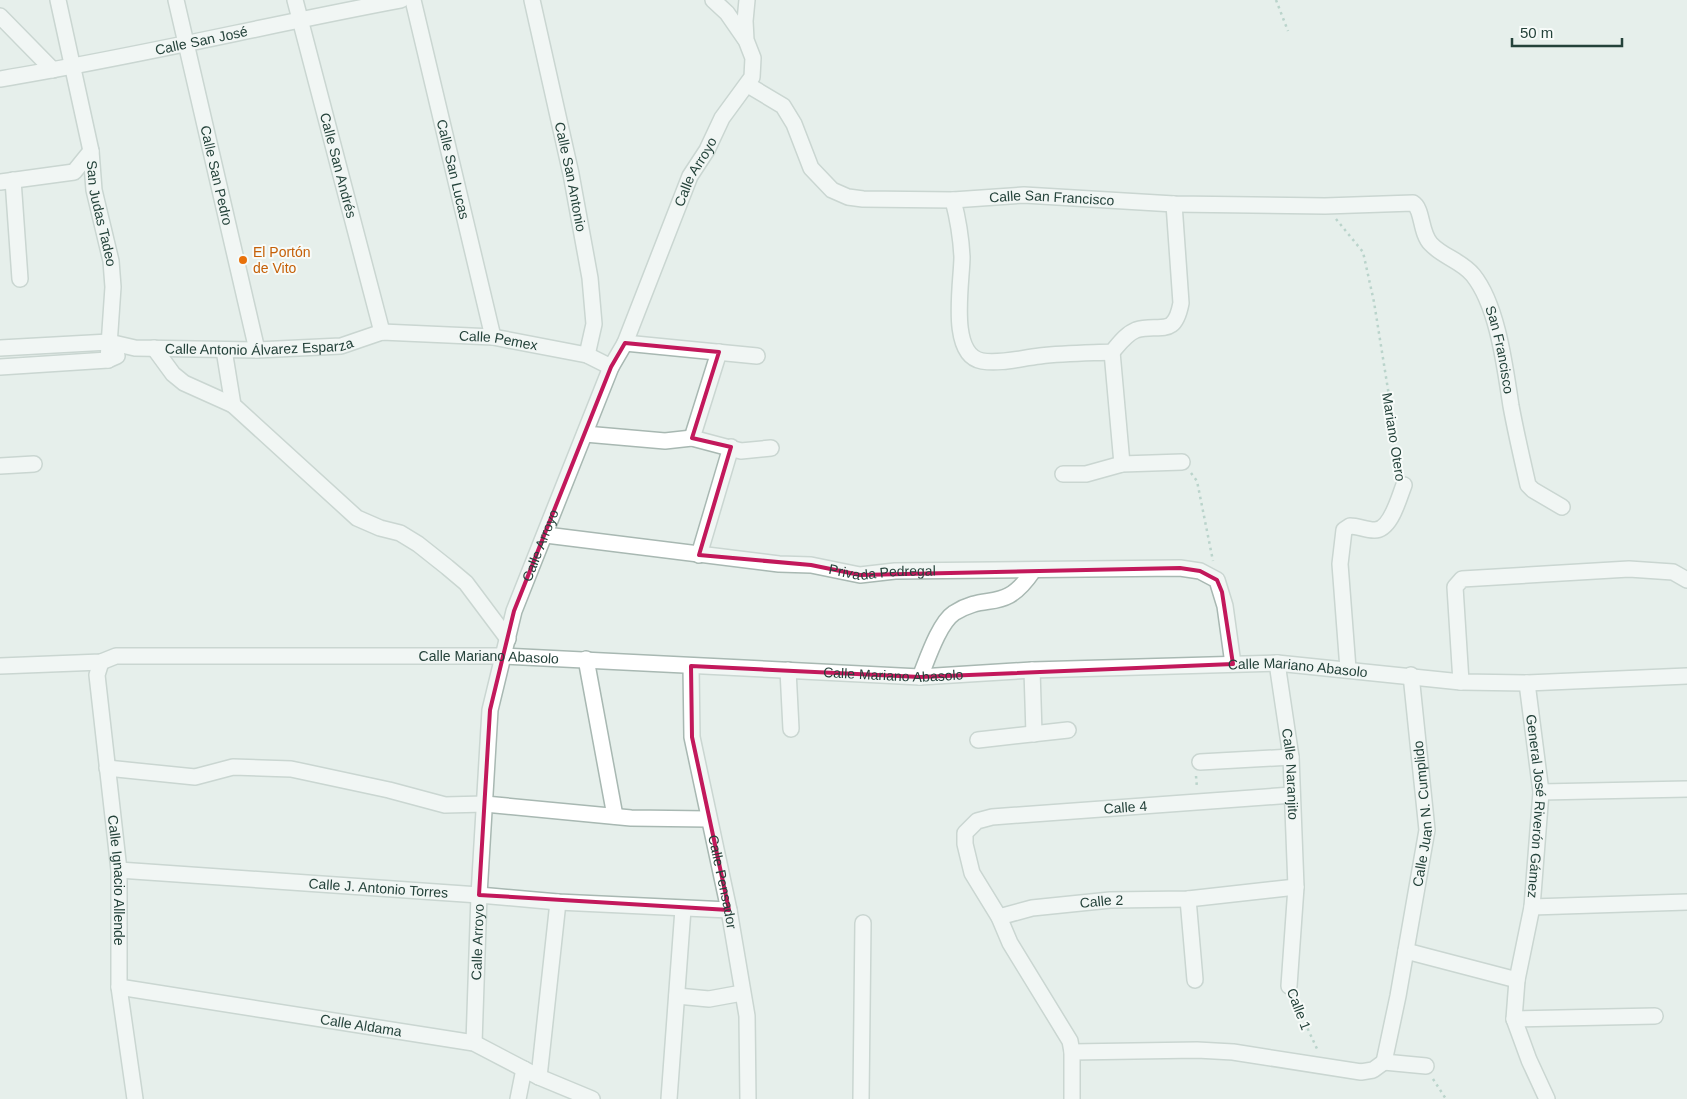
<svg xmlns="http://www.w3.org/2000/svg" width="1687" height="1099" viewBox="0 0 1687 1099" font-family="Helvetica,sans-serif">
<style>
.lines{fill:none;stroke-linecap:round;stroke-linejoin:round}
.minor-casing{stroke:#a8b8b2;stroke-width:18}
.path{stroke:#86b3a5;stroke-width:2.5;stroke-dasharray:2.5 4;stroke-linecap:butt}
.minor{stroke:#fff;stroke-width:15}
.marked{fill:none;stroke:#c2185b;stroke-width:4;stroke-linejoin:round}
.food-dot{fill:#e8710a;stroke:#f7fbf9;stroke-width:2}
.labels{text-anchor:middle;dominant-baseline:central;stroke-width:4;stroke-linejoin:round;paint-order:stroke}
.street-label{font-size:14px;fill:#24423a;stroke:#f7fbf9}
.food-label{font-size:14px;fill:#c56008;stroke:#f7fbf9;text-anchor:start}
</style>
<rect width="100%" height="100%" fill="#e6efeb"/>
<g class="lines">
<defs>
<g id="minor">
<path id="s1" d="M 58,0 L 91,151 L 94,190 L 111,261 L 113,287 L 108,360"/>
<path id="s2" d="M 176,0 L 257,350"/>
<path id="s3" d="M 295,0 L 382,332"/>
<path id="s4" d="M 413,0 L 493,337"/>
<path id="s5" d="M 532,0 L 571,174 L 590,278 L 594,324 L 587,355"/>
<path d="M 713,0 L 727,13 L 745,39"/>
<path d="M 0,16 L 53,70"/>
<path id="s6" d="M 0,79 C 135,57 267,25 401,0"/>
<path id="s7" d="M 748,85 L 783,106 L 794,124 L 811,168 L 832,190 L 848,197 L 863,199 L 953,200 L 1024,195 L 1174,204 L 1325,206 L 1413,203 C 1423,209 1420,233 1431,244 C 1443,257 1462,261 1473,275 C 1498,306 1505,368 1511,406 C 1516,433 1522,459 1528,485 L 1533,490 L 1562,507"/>
<path d="M 13,180 L 20,279"/>
<path d="M 0,182 L 74,172 L 91,151"/>
<path d="M 953,200 C 958,219 961,237 962,257 C 962,282 948,355 982,361 C 1001,364 1021,358 1040,356 C 1064,353 1088,353 1112,352 C 1119,344 1126,334 1136,330 C 1159,322 1174,340 1181,303 L 1174,204"/>
<path d="M 625,343 L 757,356"/>
<path id="s8" d="M 0,348 L 109,342 L 135,348 L 257,350 L 341,346 L 382,332 L 493,337 L 587,355 L 611,367"/>
<path d="M 154,348 L 173,374 L 184,383 L 233,405"/>
<path d="M 224,350 L 233,405 L 357,518 L 380,528 L 400,533 L 418,544 L 447,567 L 466,583 L 508,639"/>
<path d="M 1112,352 L 1122,464"/>
<path d="M 0,367 L 108,360 L 117,356"/>
<path d="M 585,434 L 665,441 L 692,438 L 741,451 L 771,448"/>
<path d="M 692,438 L 719,352"/>
<path d="M 0,466 L 34,464"/>
<path d="M 1063,474 L 1086,474 L 1122,464 L 1182,462"/>
<path id="s9" d="M 546,535 L 779,564 L 811,565 L 860,575 L 895,571 L 1180,568 L 1200,571 L 1217,580 L 1225,606 L 1233,664"/>
<path d="M 699,555 L 731,447"/>
<path d="M 586,659 L 615,816"/>
<path id="s10" d="M 101,662 L 97,675 L 119,870 L 119,987 L 135,1099"/>
<path id="s11" d="M 1277,663 L 1291,757 L 1296,887 L 1289,986"/>
<path id="s12" d="M 0,666 L 101,662 L 116,656 L 505,656 L 920,677 L 1032,670 L 1277,663 L 1461,682 L 1527,683 L 1687,676"/>
<path id="s13" d="M 691,666 L 692,737 L 729,910 L 747,1016 L 748,1099"/>
<path d="M 1348,669 L 1340,564 L 1344,530 L 1350,526 C 1358,526 1366,530 1374,530 C 1391,531 1399,497 1404,485"/>
<path d="M 788,670 L 791,729"/>
<path d="M 1032,670 L 1034,734"/>
<path d="M 920,677 C 927,660 939,623 954,613 C 989,591 1003,615 1033,571"/>
<path d="M 1461,682 L 1455,587 L 1462,579 L 1629,569 L 1673,572 L 1687,580"/>
<path id="s14" d="M 1527,683 L 1541,792 L 1532,907 L 1517,980 L 1514,1019 L 1529,1060 L 1547,1099"/>
<path d="M 978,740 L 1068,730"/>
<path d="M 1200,762 L 1291,757"/>
<path d="M 107,768 L 195,777 L 233,767 L 291,769 L 389,790 L 445,805 L 485,804 L 631,818 L 708,819"/>
<path d="M 1541,792 L 1687,789"/>
<path id="s15" d="M 119,870 L 479,895 L 558,902 L 729,910"/>
<path d="M 1188,899 L 1195,980"/>
<path d="M 1532,907 L 1687,902"/>
<path id="s16" d="M 999,917 L 1032,908 L 1110,900 L 1188,899 L 1296,887"/>
<path d="M 1406,951 L 1517,980"/>
<path id="s17" d="M 119,987 L 474,1043 L 539,1077 L 592,1099"/>
<path d="M 677,996 L 709,999 L 742,993"/>
<path d="M 1514,1019 L 1655,1016"/>
<path id="s18" d="M 474,1043 L 479,895 L 490,710 L 514,611 L 611,367 L 625,343 L 690,176 L 707,150 L 722,118 L 752,77 L 753,58 L 746,40 L 745,21 L 747,0"/>
<path d="M 1072,1052 L 1197,1050 L 1233,1052 L 1361,1072 L 1373,1070 L 1384,1062"/>
<path id="s19" d="M 1384,1062 L 1398,996 L 1427,830 L 1411,675"/>
<path d="M 1384,1062 L 1426,1066"/>
<path d="M 539,1077 L 558,902"/>
<path d="M 518,1099 L 524,1069"/>
<path d="M 669,1099 L 683,909"/>
<path d="M 861,1099 L 863,923"/>
<path id="s20" d="M 1072,1099 L 1072,1052 L 1070,1041 L 1010,943 L 999,917 L 972,873 L 965,844 L 965,833 L 977,821 L 992,817 L 1292,795"/>
</g>
</defs>
<!-- minor casing -->
<use href="#minor" class="minor-casing"/>
<!-- path -->
<path class="path" d="M 1276,0 L 1288,31
M 1336,219 L 1363,252 L 1374,302 L 1401,471
M 1191,473 L 1197,481 L 1213,561
M 1196,776 L 1197,788
M 1294,999 L 1318,1051
M 1433,1079 L 1446,1099"/>
<!-- minor -->
<use href="#minor" class="minor"/>
</g>
<!-- marked area -->
<path d="M0 0H1687V1099H0ZM 625,343 L 719,352 L 692,438 L 731,447 L 699,555 L 811,565 L 860,575 L 1180,568 L 1200,571 L 1217,580 L 1222,592 L 1233,664 L 920,677 L 691,666 L 692,737 L 729,910 L 479,895 L 490,710 L 514,611 L 611,367 Z" fill="#e6efeb" fill-opacity=".55" fill-rule="evenodd"/>
<path class="marked" d="M 625,343 L 719,352 L 692,438 L 731,447 L 699,555 L 811,565 L 860,575 L 1180,568 L 1200,571 L 1217,580 L 1222,592 L 1233,664 L 920,677 L 691,666 L 692,737 L 729,910 L 479,895 L 490,710 L 514,611 L 611,367 Z"/>
<!-- markers -->
<circle class="food-dot" cx="243" cy="260" r="5"/>
<g class="labels">
<!-- street labels -->
<g class="street-label">
<text stroke="none"><textPath href="#s6" startOffset="205">Calle San José</textPath></text>
<text stroke="none"><textPath href="#s3" startOffset="171">Calle San Andrés</textPath></text>
<text stroke="none"><textPath href="#s4" startOffset="174">Calle San Lucas</textPath></text>
<text stroke="none"><textPath href="#s18" startOffset="911">Calle Arroyo</textPath></text>
<text stroke="none"><textPath href="#s2" startOffset="180">Calle San Pedro</textPath></text>
<text stroke="none"><textPath href="#s5" startOffset="181">Calle San Antonio</textPath></text>
<text stroke="none"><textPath href="#s7" startOffset="361">Calle San Francisco</textPath></text>
<text stroke="none"><textPath href="#s1" startOffset="218">San Judas Tadeo</textPath></text>
<text stroke="none"><textPath href="#s8" startOffset="502">Calle Pemex</textPath></text>
<text stroke="none"><textPath href="#s8" startOffset="260">Calle Antonio Álvarez Esparza</textPath></text>
<text stroke="none"><textPath href="#s7" startOffset="901">San Francisco</textPath></text>
<text transform="translate(1394 437) rotate(81)">Mariano Otero</text>
<text stroke="none"><textPath href="#s18" startOffset="506">Calle Arroyo</textPath></text>
<text stroke="none"><textPath href="#s9" startOffset="339">Privada Pedregal</textPath></text>
<text stroke="none"><textPath href="#s12" startOffset="490">Calle Mariano Abasolo</textPath></text>
<text stroke="none"><textPath href="#s12" startOffset="1300">Calle Mariano Abasolo</textPath></text>
<text stroke="none"><textPath href="#s12" startOffset="895">Calle Mariano Abasolo</textPath></text>
<text stroke="none"><textPath href="#s11" startOffset="112">Calle Naranjito</textPath></text>
<text stroke="none"><textPath href="#s14" startOffset="124">General José Riverón Gámez</textPath></text>
<text stroke="none"><textPath href="#s20" startOffset="460">Calle 4</textPath></text>
<text stroke="none"><textPath href="#s19" startOffset="252">Calle Juan N. Cumplido</textPath></text>
<text stroke="none"><textPath href="#s10" startOffset="220">Calle Ignacio Allende</textPath></text>
<text stroke="none"><textPath href="#s13" startOffset="219">Calle Pensador</textPath></text>
<text stroke="none"><textPath href="#s15" startOffset="260">Calle J. Antonio Torres</textPath></text>
<text stroke="none"><textPath href="#s16" startOffset="104">Calle 2</textPath></text>
<text stroke="none"><textPath href="#s18" startOffset="101">Calle Arroyo</textPath></text>
<text transform="translate(1299 1009) rotate(69)">Calle 1</text>
<text stroke="none"><textPath href="#s17" startOffset="245">Calle Aldama</textPath></text>
</g>
<!-- food labels -->
<g class="food-label">
<text x="253" y="252">El Portón<tspan x="253" dy="16">de Vito</tspan></text>
</g>
</g>
<!-- scale -->
<path d="M1512 38v8h110v-8" fill="none" stroke="#24423a" stroke-width="2.5"/>
<text x="1520" y="38" font-size="15" fill="#24423a" stroke="#f7fbf9" stroke-width="4" paint-order="stroke">50 m</text>
</svg>
